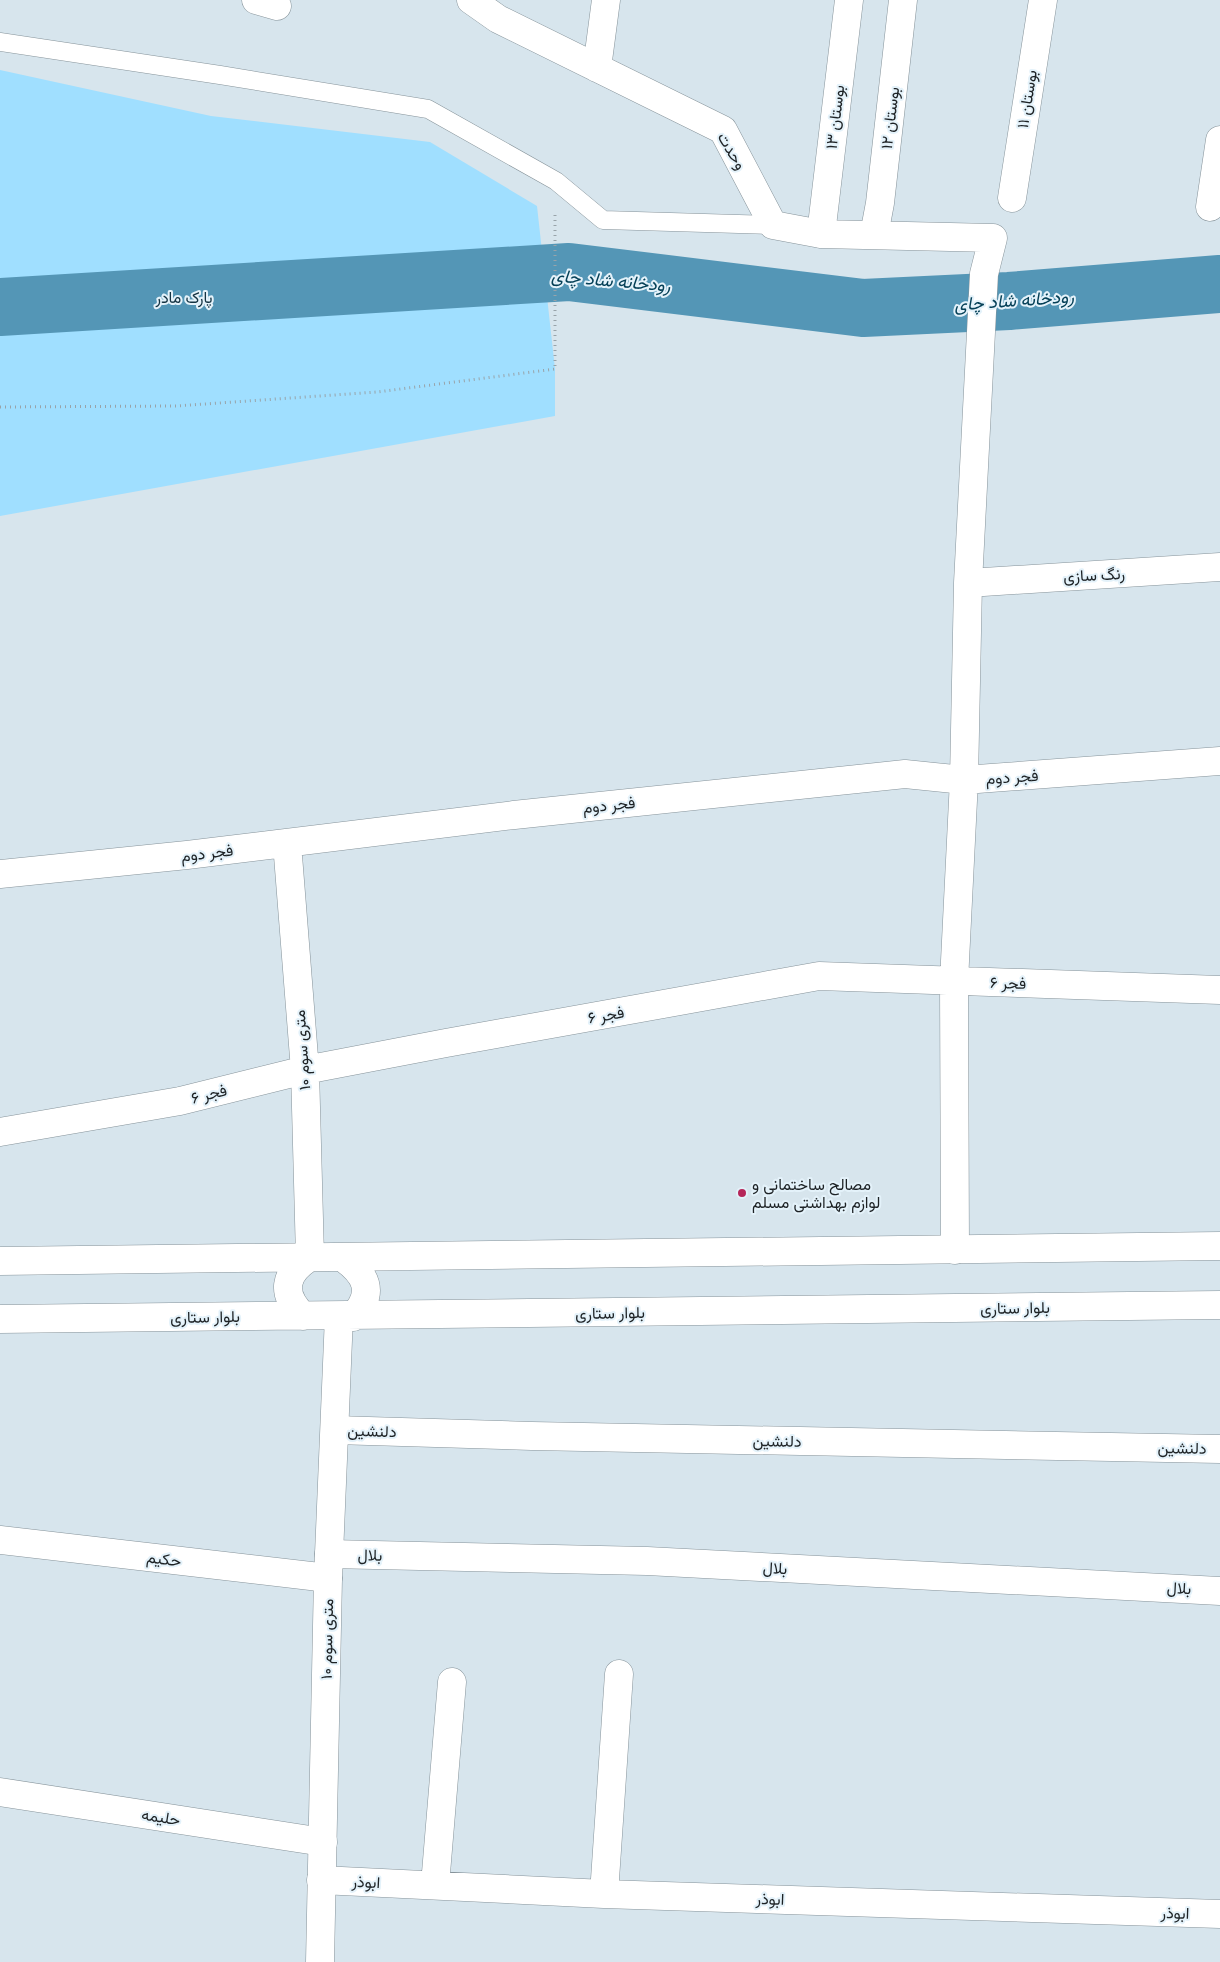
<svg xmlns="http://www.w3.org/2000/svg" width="1220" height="1962" viewBox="0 0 1220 1962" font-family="'Space Grotesk',Vazirmatn,sans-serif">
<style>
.green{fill:#a0dfff}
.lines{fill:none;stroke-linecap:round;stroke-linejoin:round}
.river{stroke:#5496b6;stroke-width:58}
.lane-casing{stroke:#86939a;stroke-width:19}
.street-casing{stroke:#86939a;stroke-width:29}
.secondary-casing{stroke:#86939a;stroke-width:29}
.path{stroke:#98a3a9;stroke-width:3;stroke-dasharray:1 4;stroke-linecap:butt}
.lane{stroke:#fff;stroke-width:18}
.street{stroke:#fff;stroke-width:28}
.secondary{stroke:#fff;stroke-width:28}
.poi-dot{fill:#b52659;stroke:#e4f2fa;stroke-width:2}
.labels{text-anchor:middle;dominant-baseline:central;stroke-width:4;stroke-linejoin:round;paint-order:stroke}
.street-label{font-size:16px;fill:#1d2225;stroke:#e4f2fa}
.park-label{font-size:16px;fill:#143342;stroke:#e4f2fa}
.poi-label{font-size:16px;fill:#1d2225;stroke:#e4f2fa;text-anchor:start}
.water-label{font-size:18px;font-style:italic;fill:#054057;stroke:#e4f2fa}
</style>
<rect width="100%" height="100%" fill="#d7e5ed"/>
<!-- green -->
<path class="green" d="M 0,70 L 211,116 L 430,142 L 537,206 L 555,369 L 555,416 L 0,516 Z"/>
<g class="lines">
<!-- river -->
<path class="river" d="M 0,307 L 569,272 L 863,308 L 1009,301 L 1220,284"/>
<defs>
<path id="lane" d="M 0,42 L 220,75 L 428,109 L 556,181 L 603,220 L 773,225"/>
<path id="street" d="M 256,0 L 277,6
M 471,0 L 498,19 L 723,130 L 773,225 L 821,234 L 993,238 L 984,274 L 968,583 L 964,780 L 954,981 L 955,1250
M 597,68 L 606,0
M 1012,198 L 1043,0
M 1210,207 L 1220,140
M 821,234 L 849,0
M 874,235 L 880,203 L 903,0
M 968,583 L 1220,567
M 287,843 L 305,1070 L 310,1257
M 0,874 L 187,855 L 514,815 L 905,774 L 964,780 L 1220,761
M 0,1132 L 180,1101 L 305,1070 L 446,1043 L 819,976 L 1220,990
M 335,1430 L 532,1436 L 1220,1449
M 0,1540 L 328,1578
M 329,1554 L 647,1561 L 1220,1591
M 0,1792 L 323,1842
M 321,1880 L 604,1894 L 1220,1914
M 435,1885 L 452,1682
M 604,1894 L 619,1674"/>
<path id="secondary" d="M 342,1257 C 366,1274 376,1292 353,1317
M 0,1261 L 1220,1246
M 303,1316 C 281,1294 283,1274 310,1257
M 0,1319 L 1220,1305
M 320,1962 L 328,1578 L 339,1316"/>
</defs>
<!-- lane casing -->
<use href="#lane" class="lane-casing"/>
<!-- street casing -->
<use href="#street" class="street-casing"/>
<!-- secondary casing -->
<use href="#secondary" class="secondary-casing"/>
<!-- path -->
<path class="path" d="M 0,407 L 176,406 L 377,392 L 555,369 L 555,214"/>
<!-- lane -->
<use href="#lane" class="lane"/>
<!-- street -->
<use href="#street" class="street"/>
<!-- secondary -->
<use href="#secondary" class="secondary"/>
</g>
<!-- markers -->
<circle class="poi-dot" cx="742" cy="1193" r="5"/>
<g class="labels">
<!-- street labels -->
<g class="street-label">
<text transform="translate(1027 99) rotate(-81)">بوستان ۱۱</text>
<text transform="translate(835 117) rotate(-83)">بوستان ۱۳</text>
<text transform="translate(890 118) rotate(-83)">بوستان ۱۲</text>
<text transform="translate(732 151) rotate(59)">وحدت</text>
<text transform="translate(1094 575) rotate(-3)">رنگ سازی</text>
<text transform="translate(1012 777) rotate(-4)">فجر دوم</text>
<text transform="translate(609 805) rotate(-6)">فجر دوم</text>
<text transform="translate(207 853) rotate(-7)">فجر دوم</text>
<text transform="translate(1008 983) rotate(2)">فجر ۶</text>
<text transform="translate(606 1015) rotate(-10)">فجر ۶</text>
<text transform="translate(302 1050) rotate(-94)">۱۰ متری سوم</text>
<text transform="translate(209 1094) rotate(-14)">فجر ۶</text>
<text transform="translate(1015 1308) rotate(-1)">بلوار ستاری</text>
<text transform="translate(610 1313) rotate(-1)">بلوار ستاری</text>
<text transform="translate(205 1317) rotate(-1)">بلوار ستاری</text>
<text transform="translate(372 1431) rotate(2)">دلنشین</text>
<text transform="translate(777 1441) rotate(1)">دلنشین</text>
<text transform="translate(1182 1448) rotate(1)">دلنشین</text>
<text transform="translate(370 1555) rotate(1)">بلال</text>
<text transform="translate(164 1559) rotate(7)">حکیم</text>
<text transform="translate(775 1568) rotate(3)">بلال</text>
<text transform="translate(1179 1588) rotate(3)">بلال</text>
<text transform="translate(327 1639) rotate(-89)">۱۰ متری سوم</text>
<text transform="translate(161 1817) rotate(9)">حلیمه</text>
<text transform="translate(366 1882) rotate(3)">ابوذر</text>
<text transform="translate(770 1899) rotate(2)">ابوذر</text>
<text transform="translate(1175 1913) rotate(2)">ابوذر</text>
</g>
<!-- park labels -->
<g class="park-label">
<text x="184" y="297">پارک مادر</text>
</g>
<!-- poi labels -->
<g class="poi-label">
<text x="752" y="1184">مصالح ساختمانی و<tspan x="752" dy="18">لوازم بهداشتی مسلم</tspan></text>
</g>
<!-- water labels -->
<g class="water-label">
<text transform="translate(611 280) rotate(5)">رودخانه شاد چای</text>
<text transform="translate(1014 300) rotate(-4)">رودخانه شاد چای</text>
</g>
</g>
</svg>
